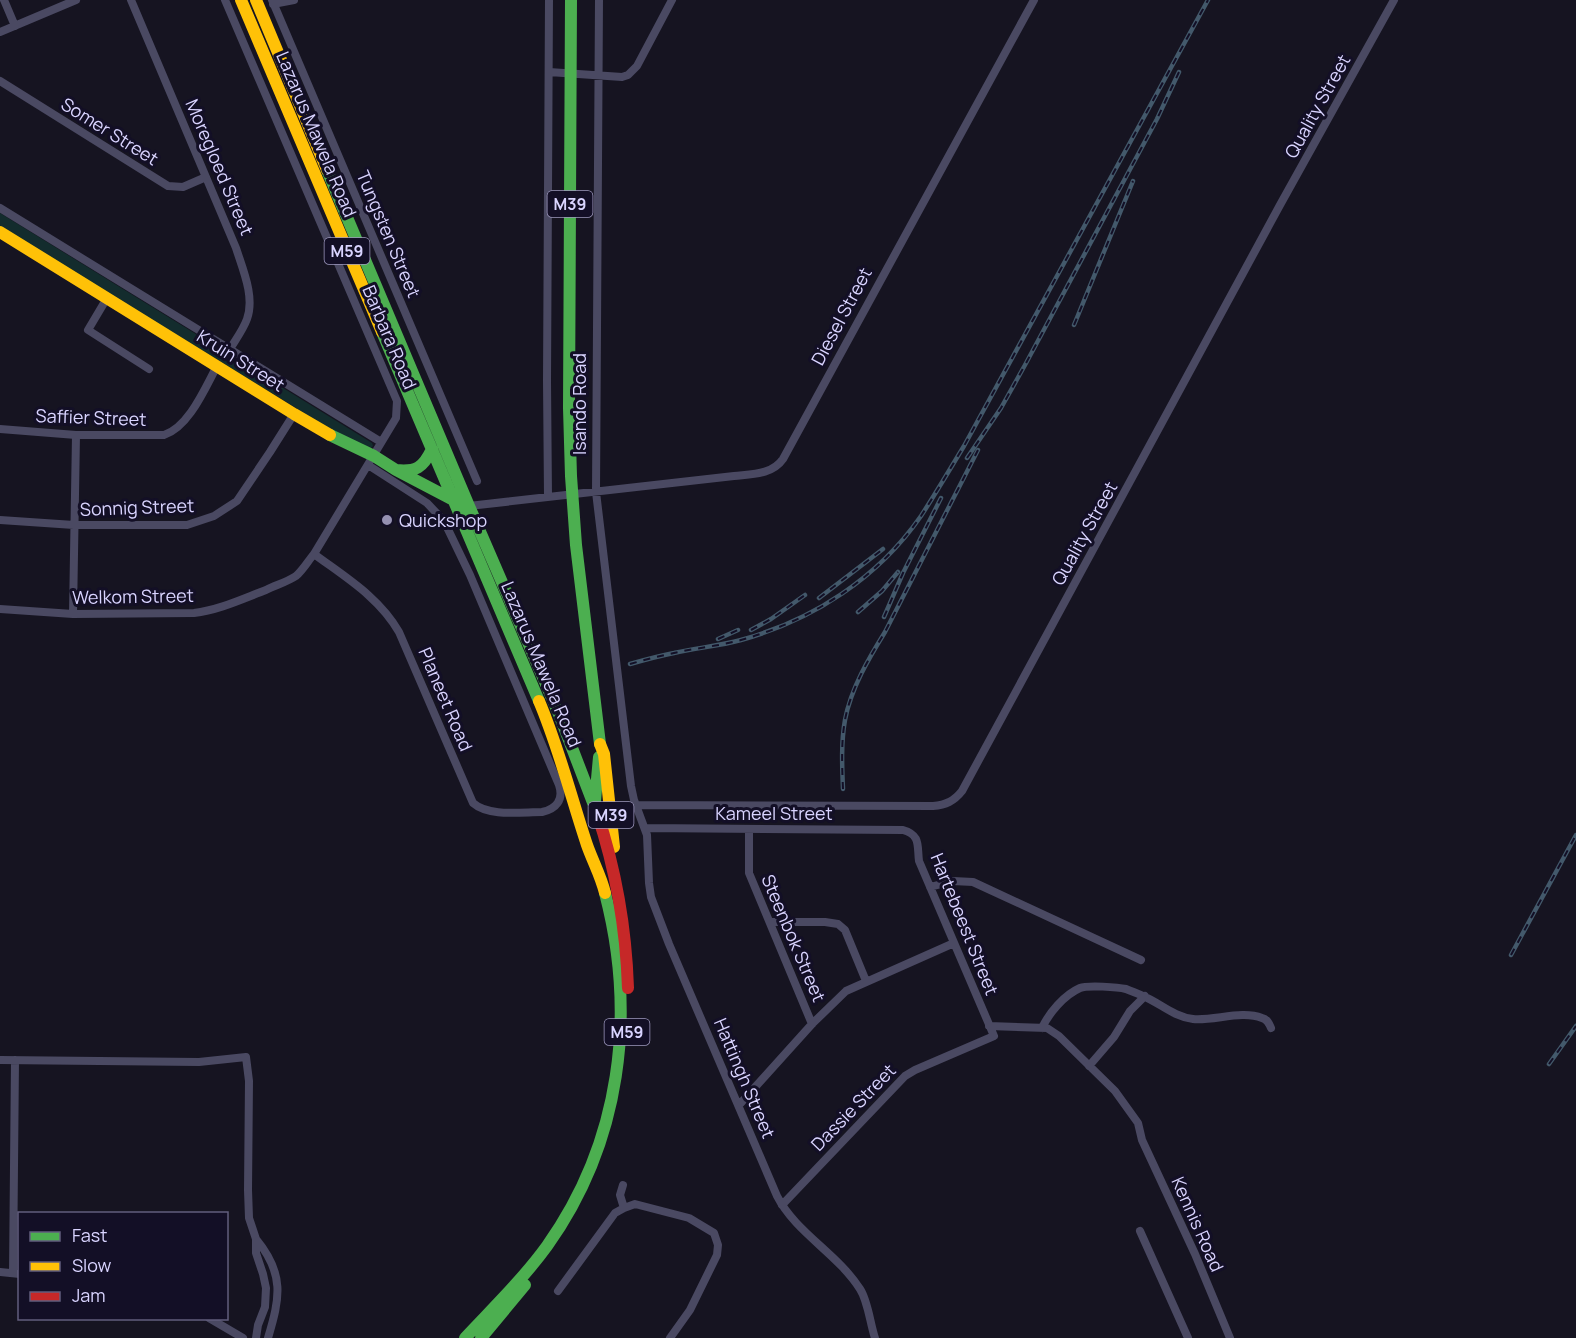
<svg xmlns="http://www.w3.org/2000/svg" width="1576" height="1338" viewBox="0 0 1576 1338" font-family="Manrope,sans-serif">
<style>
.green{fill:#132c2d}
.lines{fill:none;stroke-linecap:round;stroke-linejoin:round}
.street{stroke:#4a4962;stroke-width:8}
.fast{stroke:#4caf50;stroke-width:12}
.slow{stroke:#ffc107;stroke-width:12}
.jam{stroke:#c62828;stroke-width:12}
.rail-casing{stroke:#43596b;stroke-width:4.5}
.rail{stroke:#130f26;stroke-width:2;stroke-dasharray:7;stroke-linecap:butt}
.poi-dot{fill:#9591b1;stroke:#130f26;stroke-width:2}
.labels{text-anchor:middle;dominant-baseline:central;stroke-width:6;stroke-linejoin:round;paint-order:stroke}
.shield{fill:#130f26;stroke:#9e99be;stroke-width:1.5}
.shield-label{font-size:16px;font-weight:bold;fill:#d9d4ff}
.street-label{font-size:18px;fill:#d9d4ff;stroke:#130f26}
.poi-label{font-size:18px;fill:#d9d4ff;stroke:#130f26;text-anchor:start}
</style>
<rect width="100%" height="100%" fill="#161421"/>
<!-- green -->
<path class="green" d="M 0,213 L 364,438 L 372,443 L 373,446 L 370,449 L 342,436 L 0,227 Z"/>
<g class="lines">
<!-- street -->
<path class="street" d="M 4,0 L 15,26
M 131,0 L 236,248 C 243,270 255,297 247,319 C 243,330 236,339 230,349
M 272,0 L 477,481
M 599,0 L 596,492 L 631,786 L 634,800 L 647,835 L 649,883 L 651,897 L 669,944 L 777,1196 C 796,1233 837,1253 860,1289 C 868,1301 870,1323 875,1338
M 273,4 L 294,0
M 0,32 L 76,0
M 549,72 L 622,77 L 628,75 L 637,66 L 672,0
M 0,81 L 168,186 L 183,187 L 206,177
M 0,208 L 381,442
M 107,298 L 88,330 L 149,369
M 0,429 L 76,435 L 164,435 C 189,427 205,388 217,366
M 548,497 L 547,381 L 549,0
M 469,506 L 734,476 C 751,474 772,475 783,459 L 1034,0
M 0,520 L 74,525 L 187,525 L 214,516 L 237,501 L 270,452 L 294,414
M 314,554 C 345,577 379,597 399,632 L 473,803 C 489,817 521,812 542,812 C 556,809 564,800 559,785 L 470,575 L 444,521 L 427,503 L 368,465
M 0,609 L 73,614 L 194,613 C 219,610 242,599 266,590 C 276,585 287,582 296,576 C 303,570 308,561 314,554 L 396,418 L 397,401 L 225,0
M 73,614 L 76,435
M 637,805 L 933,806 C 946,805 954,801 962,791 L 1280,205 L 1394,0
M 645,828 L 903,830 C 921,835 917,846 919,861 L 994,1036 L 915,1070 L 905,1076 L 782,1205
M 749,829 L 749,873 L 812,1024
M 930,887 L 953,881 L 973,882 L 1141,960
M 770,922 L 825,922 L 838,924 L 845,930 L 866,981
M 989,1026 L 1047,1028 L 1059,1036 L 1115,1091 L 1138,1123 L 1142,1140 L 1195,1254 L 1230,1338
M 1042,1028 C 1049,1013 1064,995 1080,988 C 1087,985 1118,987 1126,989 C 1131,991 1137,993 1143,996 C 1160,1003 1174,1017 1193,1019 C 1214,1021 1242,1010 1262,1018 C 1267,1019 1269,1023 1271,1028
M 0,1060 L 199,1062 L 246,1057 L 249,1081 L 248,1190 L 249,1218 L 256,1239 L 256,1253 L 263,1274 L 266,1288 L 265,1307 L 258,1325 L 256,1338
M 1089,1066 L 1114,1037 L 1130,1011 L 1145,996
M 739,1105 L 812,1024 L 846,991 L 954,943
M 623,1185 L 620,1195 L 624,1208
M 1140,1231 L 1188,1338
M 256,1239 C 285,1274 280,1298 268,1338
M 0,1272 L 20,1274
M 13,1273 L 15,1060
M 558,1291 L 615,1213 L 624,1208 L 635,1204 L 689,1218 L 714,1233 L 718,1245 L 717,1255 L 690,1310 L 670,1338
M 209,1318 L 243,1338"/>
<!-- fast -->
<path class="fast" d="M 571,0 L 569,408 L 571,476 L 576,545 L 600,744
M 327,170 L 469,506 L 559,714 L 597,813
M 382,332 L 539,701
M 330,435 L 374,456 L 396,470 L 459,503
M 396,470 C 416,472 423,468 432,449
M 595,801 L 599,757
M 465,1338 C 493,1308 523,1279 547,1246 C 621,1142 637,1015 605,893
M 481,1338 L 525,1285"/>
<!-- slow -->
<path class="slow" d="M 241,0 L 382,332
M 256,0 L 327,170
M 0,232 L 294,414 L 330,435
M 539,701 C 559,748 571,797 587,845 C 593,862 601,876 605,893
M 600,744 L 604,754 L 614,847"/>
<!-- jam -->
<path class="jam" d="M 597,813 C 616,870 626,928 628,988"/>
<defs>
<path id="rail" d="M 1074,325 L 1133,181
M 967,458 L 1001,408 L 1025,365 L 1157,119 L 1179,72
M 819,598 L 883,549
M 858,612 L 882,591 L 898,572
M 884,617 L 903,573 L 941,498
M 751,630 L 771,619 L 805,595
M 718,639 L 738,630
M 630,664 C 644,660 659,656 674,653 C 696,648 719,646 741,640 C 813,620 878,578 921,516 C 936,493 950,469 964,446 L 1208,0
M 843,789 C 842,766 841,742 845,720 C 851,688 869,658 885,632 L 978,450
M 1511,955 L 1576,835
M 1549,1064 L 1576,1026"/>
</defs>
<!-- rail casing -->
<use href="#rail" class="rail-casing"/>
<!-- rail -->
<use href="#rail" class="rail"/>
</g>
<!-- markers -->
<circle class="poi-dot" cx="387" cy="520" r="6"/>
<g class="labels">
<!-- shield labels -->
<g class="shield">
<rect x="547.5" y="191" width="45" height="26" rx="4.5"/>
<rect x="324.5" y="238" width="45" height="26" rx="4.5"/>
<rect x="588.5" y="802" width="45" height="26" rx="4.5"/>
<rect x="604.5" y="1019" width="45" height="26" rx="4.5"/>
</g>
<g class="shield-label">
<text x="570" y="204">M39</text>
<text x="347" y="251">M59</text>
<text x="611" y="815">M39</text>
<text x="627" y="1032">M59</text>
</g>
<!-- street labels -->
<g class="street-label">
<text transform="translate(1317 106) rotate(-61)">Quality Street</text>
<text transform="translate(110 131) rotate(32)">Somer Street</text>
<text transform="translate(317 134) rotate(67)">Lazarus Mawela Road</text>
<text transform="translate(220 167) rotate(67)">Moregloed Street</text>
<text transform="translate(389 234) rotate(67)">Tungsten Street</text>
<text transform="translate(841 316) rotate(-62)">Diesel Street</text>
<text transform="translate(390 337) rotate(67)">Barbara Road</text>
<text transform="translate(241 360) rotate(32)">Kruin Street</text>
<text transform="translate(579 404) rotate(-90)">Isando Road</text>
<text transform="translate(91 417) rotate(2)">Saffier Street</text>
<text transform="translate(137 507) rotate(-2)">Sonnig Street</text>
<text transform="translate(1084 533) rotate(-61)">Quality Street</text>
<text transform="translate(133 596) rotate(-1)">Welkom Street</text>
<text transform="translate(542 664) rotate(67)">Lazarus Mawela Road</text>
<text transform="translate(446 699) rotate(67)">Planeet Road</text>
<text x="774" y="813">Kameel Street</text>
<text transform="translate(965 924) rotate(68)">Hartebeest Street</text>
<text transform="translate(794 938) rotate(67)">Steenbok Street</text>
<text transform="translate(745 1078) rotate(67)">Hattingh Street</text>
<text transform="translate(853 1107) rotate(-46)">Dassie Street</text>
<text transform="translate(1198 1224) rotate(66)">Kennis Road</text>
</g>
<!-- poi labels -->
<g class="poi-label">
<text x="399" y="520">Quickshop</text>
</g>
</g>
<!-- legend -->
<rect x="18" y="1212" width="210" height="108" fill="#130f26" stroke="#625e7d" stroke-width="1.5"/>
<rect x="30" y="1232" width="30" height="9" fill="#4caf50" stroke="#625e7d" stroke-width="1.5"/>
<text x="72" y="1242" font-size="18" fill="#d9d4ff">Fast</text>
<rect x="30" y="1262" width="30" height="9" fill="#ffc107" stroke="#625e7d" stroke-width="1.5"/>
<text x="72" y="1272" font-size="18" fill="#d9d4ff">Slow</text>
<rect x="30" y="1292" width="30" height="9" fill="#c62828" stroke="#625e7d" stroke-width="1.5"/>
<text x="72" y="1302" font-size="18" fill="#d9d4ff">Jam</text>
</svg>
